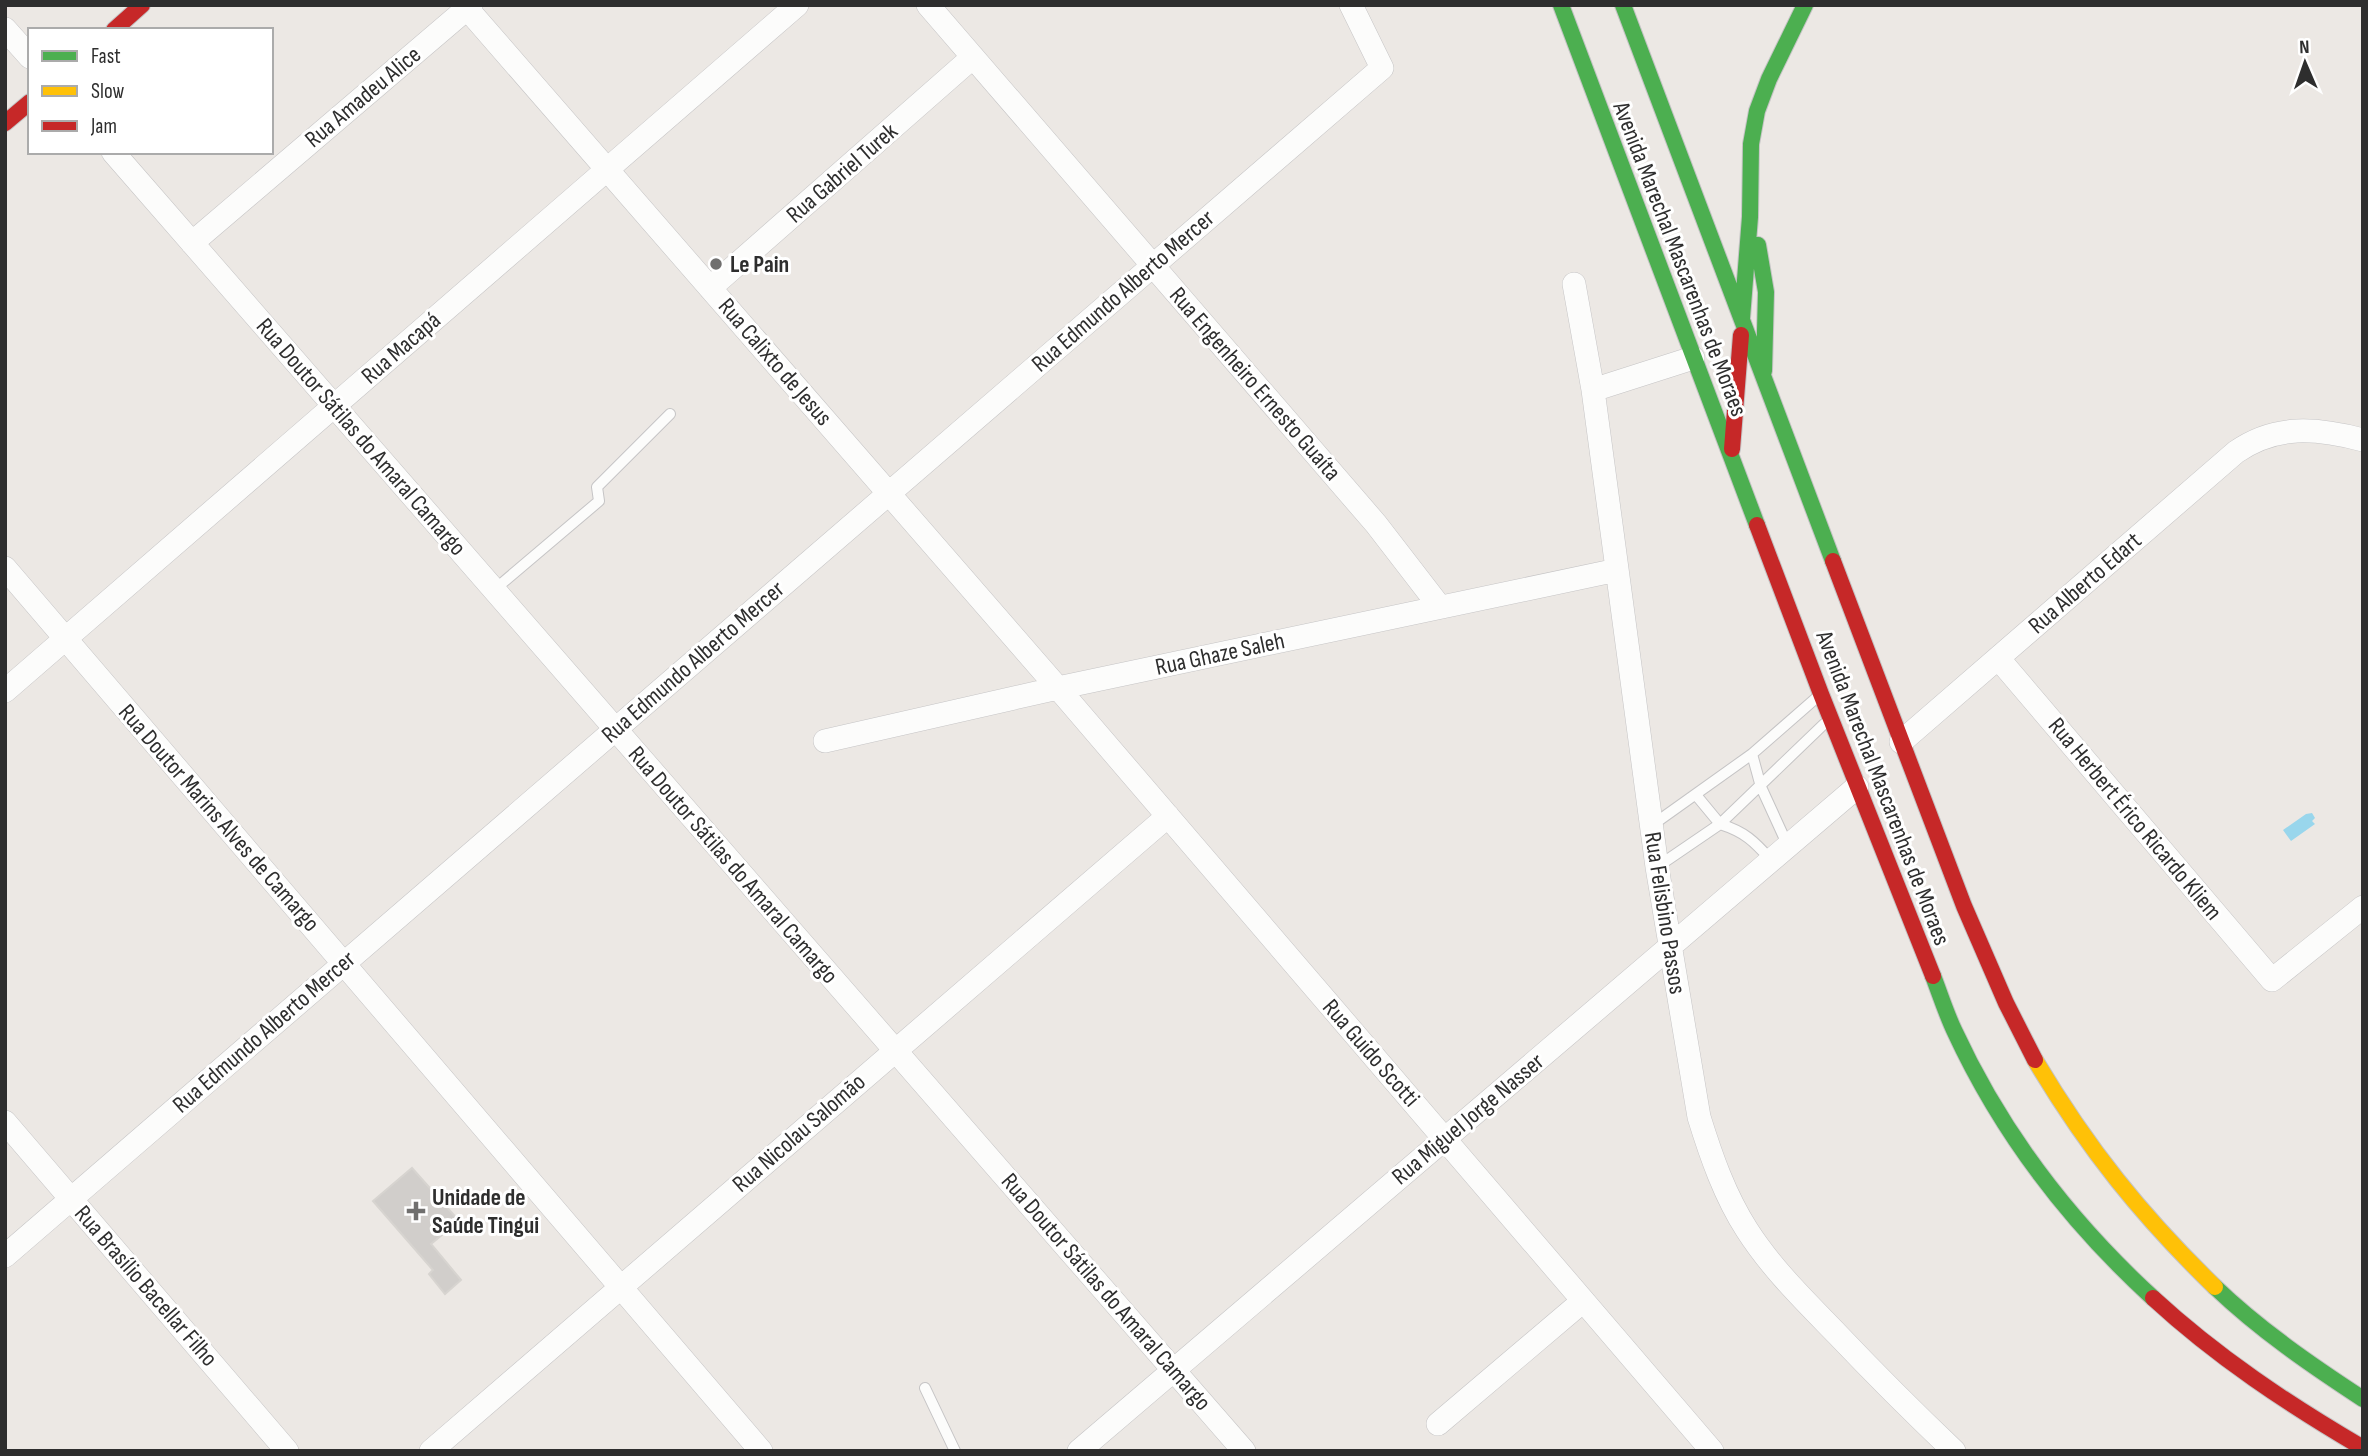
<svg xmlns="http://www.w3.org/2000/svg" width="2368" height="1456" viewBox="0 0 2368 1456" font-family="'Sofia Sans Condensed',sans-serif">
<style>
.water{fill:#99d6ec}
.building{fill:#d1cecb;stroke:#d7d4d0;stroke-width:2}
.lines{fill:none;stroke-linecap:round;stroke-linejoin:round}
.lane-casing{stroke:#c5c4c5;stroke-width:12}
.street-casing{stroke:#c5c4c5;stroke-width:24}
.fast-casing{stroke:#c5c4c5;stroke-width:18}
.slow-casing{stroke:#c5c4c5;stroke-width:18}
.jam-casing{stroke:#c5c4c5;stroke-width:18}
.lane{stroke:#fcfcfb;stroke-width:10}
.street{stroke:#fcfcfb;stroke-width:23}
.fast{stroke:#4caf50;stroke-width:16}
.slow{stroke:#ffc107;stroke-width:16}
.jam{stroke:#c62828;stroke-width:16}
.poi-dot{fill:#706f6e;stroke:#fff;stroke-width:2.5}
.labels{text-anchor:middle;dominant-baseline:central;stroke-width:6;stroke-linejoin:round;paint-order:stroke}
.street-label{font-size:24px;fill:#2e2e2e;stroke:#fff}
.poi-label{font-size:24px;font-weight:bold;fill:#2e2e2e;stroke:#fff;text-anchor:start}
</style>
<rect width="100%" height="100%" fill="#ece8e4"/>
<!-- water -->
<path class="water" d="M 2312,813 L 2315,818 L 2312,821 L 2315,824 L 2291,841 L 2283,830 L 2306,814 Z"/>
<!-- building -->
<path class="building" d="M 412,1168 L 459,1221 L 431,1244 L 461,1280 L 445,1294 L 429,1274 L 433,1270 L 373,1201 Z"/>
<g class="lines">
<defs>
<path id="lane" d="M 494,590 L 599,501 L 597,487 L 670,414
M 1752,754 L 1761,787 L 1788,846
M 1696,795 L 1720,824 L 1824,724
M 1651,826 L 1752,754 L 1815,699
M 1657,867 L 1720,824 C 1745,832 1754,841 1771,860
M 925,1388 L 955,1451"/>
<path id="street" d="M 464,5 L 1058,688 L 1712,1451
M 928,5 L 1376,524 L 1440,607
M 5,29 L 30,57
M 113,152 L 1244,1451
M 192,243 L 471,5
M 1574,284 L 1593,390
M 710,288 L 973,57
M 1693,358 L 1593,390 L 1657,867 L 1699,1117 C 1711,1156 1725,1196 1747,1230 C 1772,1269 1805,1301 1837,1334 C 1875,1374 1914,1413 1954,1451
M 5,568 L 761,1451
M 1998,658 L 2272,980 L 2363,907
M 5,691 L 797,5
M 825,741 L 1058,688 L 1617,570
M 1901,742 L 2236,452 C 2276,424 2317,428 2363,440
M 5,1122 L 287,1451
M 5,1256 L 1382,68 L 1351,5
M 1438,1424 L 1583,1301
M 431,1451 L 1168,816
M 1079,1451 L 1857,787"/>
<path id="fast" d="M 1561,5 L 1757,525
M 1623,5 L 1833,561
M 1758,245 L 1766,292 L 1764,371
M 1742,318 L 1750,217 L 1751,144 L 1757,111 L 1769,79 L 1805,5
M 1933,976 C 1940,994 1946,1013 1954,1030 C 2001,1132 2071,1223 2153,1298
M 2215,1287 C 2260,1330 2311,1365 2363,1399"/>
<path id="slow" d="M 2035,1060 C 2088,1149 2141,1215 2215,1287"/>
<path id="jam" d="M 114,30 L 142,5
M 5,123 L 30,102
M 1732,449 L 1741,335
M 1757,525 L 1821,694 L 1933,976
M 1833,561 L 1964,906 L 2006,1003 L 2035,1060
M 2153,1298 C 2217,1357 2288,1404 2363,1448"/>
</defs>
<!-- lane casing -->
<use href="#lane" class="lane-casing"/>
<!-- street casing -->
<use href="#street" class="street-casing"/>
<!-- fast casing -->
<use href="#fast" class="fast-casing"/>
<!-- slow casing -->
<use href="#slow" class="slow-casing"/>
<!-- jam casing -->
<use href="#jam" class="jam-casing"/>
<!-- lane -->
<use href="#lane" class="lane"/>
<!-- street -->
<use href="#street" class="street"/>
<!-- fast -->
<use href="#fast" class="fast"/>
<!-- slow -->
<use href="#slow" class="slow"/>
<!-- jam -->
<use href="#jam" class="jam"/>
</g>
<!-- markers -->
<g class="poi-dot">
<circle cx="716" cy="264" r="7"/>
<path d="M412.5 1200.5h7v7h7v7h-7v7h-7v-7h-7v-7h7z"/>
</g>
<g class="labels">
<!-- street labels -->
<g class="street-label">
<text transform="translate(363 97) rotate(-40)">Rua Amadeu Alice</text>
<text transform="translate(842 173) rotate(-41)">Rua Gabriel Turek</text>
<text transform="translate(1680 259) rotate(69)">Avenida Marechal Mascarenhas de Moraes</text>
<text transform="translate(1123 291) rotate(-41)">Rua Edmundo Alberto Mercer</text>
<text transform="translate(401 348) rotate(-41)">Rua Macapá</text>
<text transform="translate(775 362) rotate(49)">Rua Calixto de Jesus</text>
<text transform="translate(1255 384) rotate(49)">Rua Engenheiro Ernesto Guaíta</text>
<text transform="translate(361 437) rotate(49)">Rua Doutor Sátilas do Amaral Camargo</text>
<text transform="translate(2085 583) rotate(-41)">Rua Alberto Edart</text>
<text transform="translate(1220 654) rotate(-12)">Rua Ghaze Saleh</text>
<text transform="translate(693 662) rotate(-41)">Rua Edmundo Alberto Mercer</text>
<text transform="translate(1883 788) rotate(69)">Avenida Marechal Mascarenhas de Moraes</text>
<text transform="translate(219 818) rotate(49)">Rua Doutor Marins Alves de Camargo</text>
<text transform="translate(2135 819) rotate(50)">Rua Herbert Érico Ricardo Kliem</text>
<text transform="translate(733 865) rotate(49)">Rua Doutor Sátilas do Amaral Camargo</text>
<text transform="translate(1665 913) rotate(81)">Rua Felisbino Passos</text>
<text transform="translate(264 1032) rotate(-41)">Rua Edmundo Alberto Mercer</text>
<text transform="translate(1371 1053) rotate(49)">Rua Guido Scotti</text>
<text transform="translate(1468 1119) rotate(-40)">Rua Miguel Jorge Nasser</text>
<text transform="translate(799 1133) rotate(-41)">Rua Nicolau Salomão</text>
<text transform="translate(146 1286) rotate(49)">Rua Brasílio Bacellar Filho</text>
<text transform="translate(1106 1292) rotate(49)">Rua Doutor Sátilas do Amaral Camargo</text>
</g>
<!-- poi labels -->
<g class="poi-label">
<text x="730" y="264">Le Pain</text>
<text x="432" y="1197">Unidade de<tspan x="432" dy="28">Saúde Tingui</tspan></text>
</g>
</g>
<!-- border -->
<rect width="2368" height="1456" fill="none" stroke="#2e2e2e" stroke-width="14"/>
<!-- legend -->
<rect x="28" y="28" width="245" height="126" fill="#ffffff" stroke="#ababab" stroke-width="2"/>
<rect x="42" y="51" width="35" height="10" fill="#4caf50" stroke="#ababab" stroke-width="2"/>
<text x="91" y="63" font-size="21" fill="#2e2e2e">Fast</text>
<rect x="42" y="86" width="35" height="10" fill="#ffc107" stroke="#ababab" stroke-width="2"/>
<text x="91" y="98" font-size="21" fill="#2e2e2e">Slow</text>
<rect x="42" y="121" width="35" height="10" fill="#c62828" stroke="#ababab" stroke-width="2"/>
<text x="91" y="133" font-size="21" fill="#2e2e2e">Jam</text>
<!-- north arrow -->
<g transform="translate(2305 63) rotate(358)" stroke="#ffffff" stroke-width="5" paint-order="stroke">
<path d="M0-5L12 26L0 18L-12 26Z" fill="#2e2e2e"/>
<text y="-10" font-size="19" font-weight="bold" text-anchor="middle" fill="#2e2e2e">N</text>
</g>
</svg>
